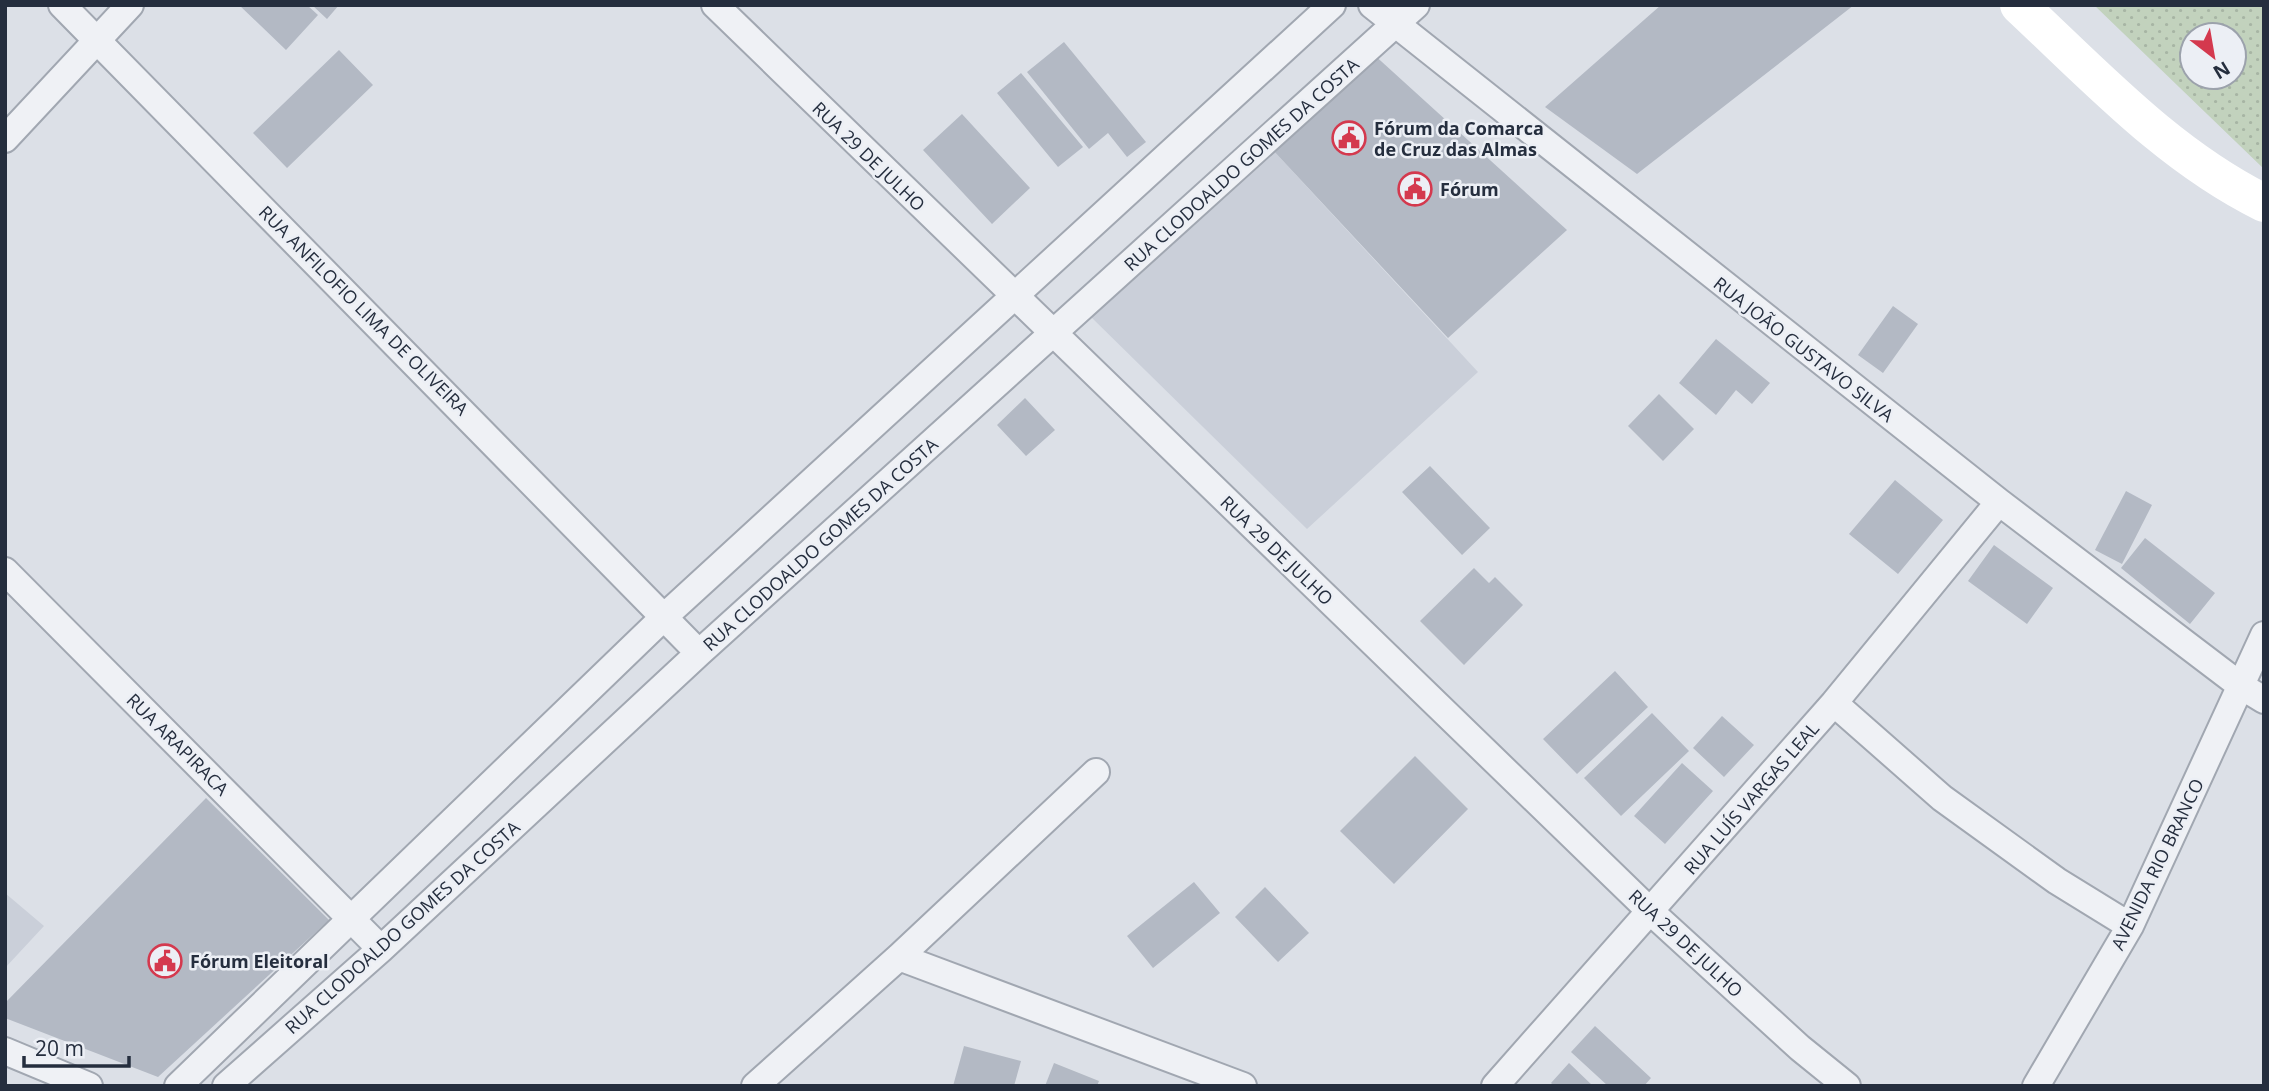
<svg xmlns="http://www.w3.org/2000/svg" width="2269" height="1091" viewBox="0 0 2269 1091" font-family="'Open Sans',sans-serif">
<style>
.built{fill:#cacfd9}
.park{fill:url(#park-dots);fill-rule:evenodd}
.building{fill:#b3b9c4}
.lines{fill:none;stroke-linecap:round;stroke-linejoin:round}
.minor-casing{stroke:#a1a7b1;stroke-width:30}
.minor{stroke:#eff1f5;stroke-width:26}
.secondary{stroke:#fff;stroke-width:38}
.labels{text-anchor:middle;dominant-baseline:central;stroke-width:5;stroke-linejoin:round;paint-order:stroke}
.poi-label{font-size:18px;font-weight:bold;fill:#252e3e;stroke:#eceff5;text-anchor:start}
.street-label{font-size:18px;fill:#252e3e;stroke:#eceff5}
</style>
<defs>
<pattern id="park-dots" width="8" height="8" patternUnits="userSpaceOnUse" patternTransform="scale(1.75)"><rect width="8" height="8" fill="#c2d2bd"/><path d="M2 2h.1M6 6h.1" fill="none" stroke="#a7b5a4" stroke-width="1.8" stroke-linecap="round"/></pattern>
</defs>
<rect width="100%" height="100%" fill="#dce0e7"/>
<!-- built -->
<path class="built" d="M 1271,148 L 1478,372 L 1307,529 L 1091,317 Z
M 5,893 L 44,926 L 5,968 Z"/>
<!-- park -->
<path class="park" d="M 2094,5 L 2264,5 L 2264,169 ZM 2192,35 L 2234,35 L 2234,77 L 2192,77 Z"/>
<!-- building -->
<path class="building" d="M 239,5 L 307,5 L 318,15 L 286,50 Z
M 312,5 L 339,5 L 327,19 Z
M 1661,5 L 1854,5 L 1637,174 L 1545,107 Z
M 1064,42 L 1146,142 L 1127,157 L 1108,133 L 1089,149 L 1027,72 Z
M 339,50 L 373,85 L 287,168 L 253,133 Z
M 1371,52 L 1567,230 L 1448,338 L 1271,148 Z
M 1021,73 L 1083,147 L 1058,167 L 997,93 Z
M 962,114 L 1030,188 L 992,224 L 923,150 Z
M 1893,306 L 1918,324 L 1883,373 L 1858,355 Z
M 1716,339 L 1770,383 L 1752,404 L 1736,390 L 1716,415 L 1679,383 Z
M 1659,394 L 1694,429 L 1663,461 L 1628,426 Z
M 1025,398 L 1055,430 L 1026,456 L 997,425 Z
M 1430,466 L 1490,528 L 1462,555 L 1402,492 Z
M 1895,480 L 1943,520 L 1898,574 L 1849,534 Z
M 2126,491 L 2152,505 L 2122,564 L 2095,550 Z
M 2145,538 L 2215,593 L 2190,624 L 2121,568 Z
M 1994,545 L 2053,588 L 2027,624 L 1968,581 Z
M 1474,568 L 1489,583 L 1495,577 L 1523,605 L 1464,665 L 1420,621 Z
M 1615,671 L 1648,707 L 1577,774 L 1543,739 Z
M 1652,713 L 1689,751 L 1621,816 L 1584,778 Z
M 1722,716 L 1754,745 L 1724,777 L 1693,748 Z
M 1415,756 L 1468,809 L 1394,884 L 1340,831 Z
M 1682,763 L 1713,791 L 1665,844 L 1634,816 Z
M 206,798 L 329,920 L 158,1077 L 5,1018 L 5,1003 Z
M 1194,882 L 1220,913 L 1153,968 L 1127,936 Z
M 1265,887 L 1309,933 L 1278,962 L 1235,917 Z
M 1595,1026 L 1651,1078 L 1644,1086 L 1608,1086 L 1571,1052 Z
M 964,1046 L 1021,1061 L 1014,1086 L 953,1086 Z
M 1054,1063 L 1099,1081 L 1097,1086 L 1045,1086 Z
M 1569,1063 L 1593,1086 L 1554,1086 L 1551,1083 Z"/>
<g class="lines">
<defs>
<path id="minor" d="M 62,5 L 699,653
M 715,5 L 1651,912 L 1800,1048 L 1847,1086
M 1372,5 L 1999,502 L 2241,686 L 2264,700
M 5,139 L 130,5
M 5,571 L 381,949
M 1834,703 L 1942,798 L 2057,881 L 2130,926
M 899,957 L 1243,1086
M 5,1051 L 89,1086
M 178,1086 L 665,616 L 1332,5
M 226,1086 L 381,949 L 699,653 L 1416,5
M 755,1086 L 899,957 L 1096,772
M 1495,1086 L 1834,703 L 1999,502
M 2036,1086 L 2130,926 L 2264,635"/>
</defs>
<!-- minor casing -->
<use href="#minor" class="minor-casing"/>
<!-- minor -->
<use href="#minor" class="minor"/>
<!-- secondary -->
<path class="secondary" d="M 2019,5 C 2096,77 2169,156 2264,203"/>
</g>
<!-- icons -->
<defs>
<symbol id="civic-ring" viewBox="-11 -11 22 22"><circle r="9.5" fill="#eceff5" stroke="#d4394e" stroke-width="1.5"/><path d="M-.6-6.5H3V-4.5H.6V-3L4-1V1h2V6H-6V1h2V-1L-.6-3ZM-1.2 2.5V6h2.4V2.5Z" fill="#d4394e"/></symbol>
</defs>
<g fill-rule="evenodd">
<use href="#civic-ring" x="1330" y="119" width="38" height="38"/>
<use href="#civic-ring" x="1396" y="170" width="38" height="38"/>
<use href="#civic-ring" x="146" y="942" width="38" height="38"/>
</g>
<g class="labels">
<!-- poi labels -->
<g class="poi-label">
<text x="1374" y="128">Fórum da Comarca<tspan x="1374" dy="21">de Cruz das Almas</tspan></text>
<text x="1440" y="189">Fórum</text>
<text x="190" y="961">Fórum Eleitoral</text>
</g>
<!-- street labels -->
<g class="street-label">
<text transform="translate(869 156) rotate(44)">RUA 29 DE JULHO</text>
<text transform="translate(1241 164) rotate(-42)">RUA CLODOALDO GOMES DA COSTA</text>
<text transform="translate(364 310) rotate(45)">RUA ANFILOFIO LIMA DE OLIVEIRA</text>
<text transform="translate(1804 349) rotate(38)">RUA JOÃO GUSTAVO SILVA</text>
<text transform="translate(820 544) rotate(-42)">RUA CLODOALDO GOMES DA COSTA</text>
<text transform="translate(1277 550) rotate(44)">RUA 29 DE JULHO</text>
<text transform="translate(178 744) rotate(45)">RUA ARAPIRACA</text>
<text transform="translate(1751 798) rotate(-49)">RUA LUÍS VARGAS LEAL</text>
<text transform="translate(2157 864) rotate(-64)">AVENIDA RIO BRANCO</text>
<text transform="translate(402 927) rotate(-42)">RUA CLODOALDO GOMES DA COSTA</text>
<text transform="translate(1686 943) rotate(43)">RUA 29 DE JULHO</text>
</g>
</g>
<!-- border -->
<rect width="2269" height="1091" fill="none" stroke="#252e3e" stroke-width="14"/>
<!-- north arrow -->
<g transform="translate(2213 56) rotate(149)"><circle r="33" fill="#eceff5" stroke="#9ca2ac" stroke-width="2"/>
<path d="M0-5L12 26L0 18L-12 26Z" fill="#d4394e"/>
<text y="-10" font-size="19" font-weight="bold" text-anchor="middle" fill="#252e3e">N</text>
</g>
<!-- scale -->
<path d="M24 1056v10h105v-10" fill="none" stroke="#252e3e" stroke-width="3.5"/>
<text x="35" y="1056" font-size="21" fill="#252e3e" stroke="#eceff5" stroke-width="5" paint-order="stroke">20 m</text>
</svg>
